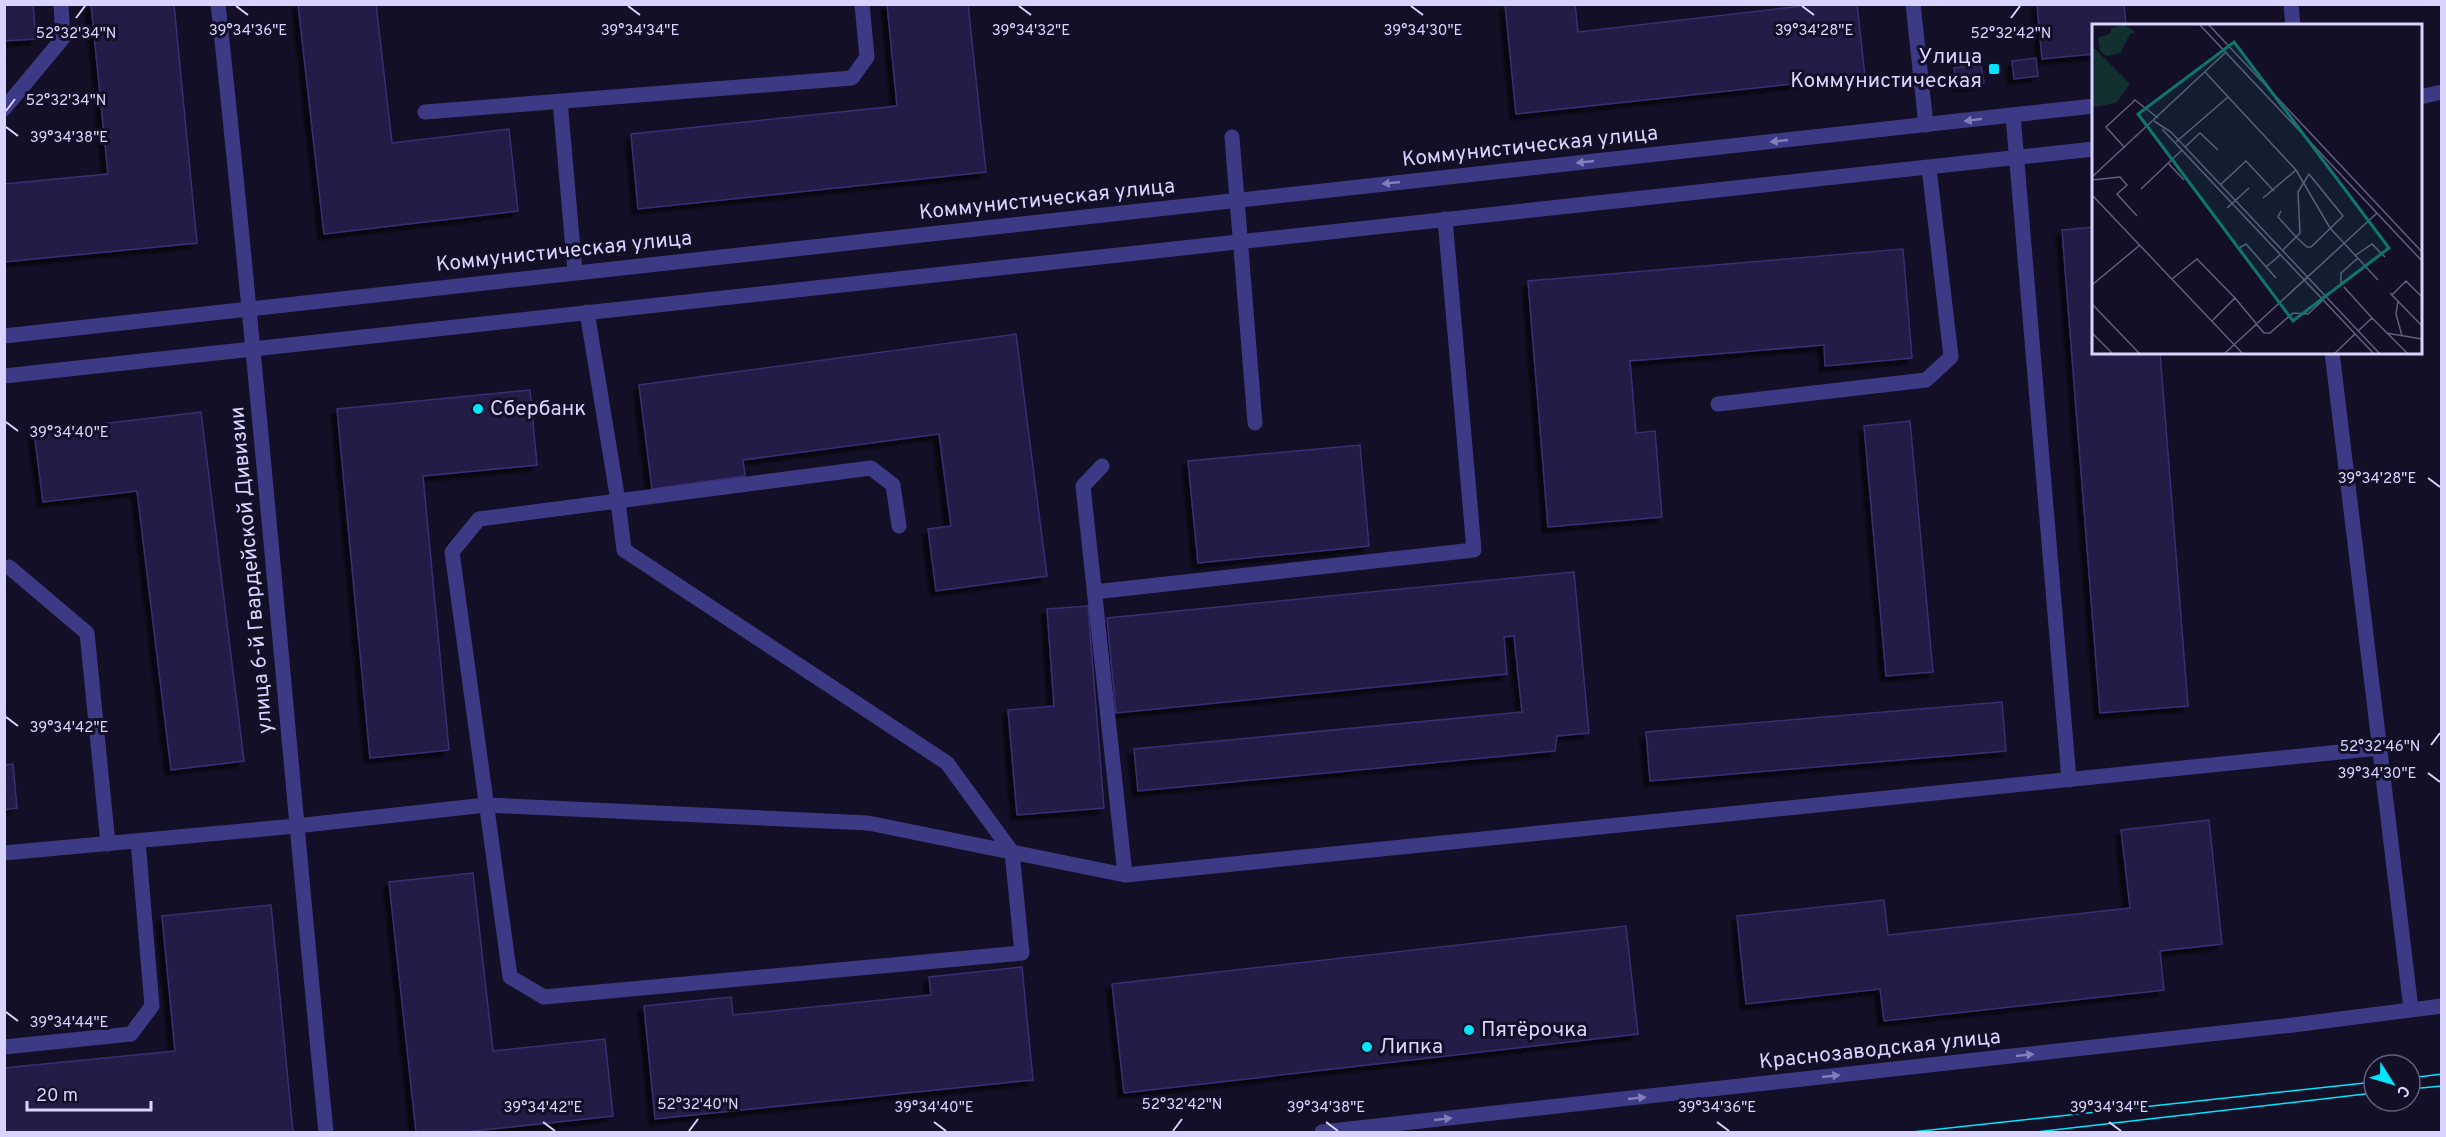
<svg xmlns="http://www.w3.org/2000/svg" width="2446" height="1137" viewBox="0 0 2446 1137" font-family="Overpass,sans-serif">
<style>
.building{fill:#241b47;stroke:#3b2d73;stroke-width:1.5;filter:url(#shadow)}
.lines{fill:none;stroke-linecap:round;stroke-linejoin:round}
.minor{stroke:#3d3a85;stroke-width:15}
.tram{stroke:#00e5ff;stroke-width:1.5}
.oneway{fill:#837fbc}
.ticks{fill:none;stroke:#d9d4ff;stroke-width:2}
.poi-dot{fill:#00e5ff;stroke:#130f26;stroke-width:2}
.labels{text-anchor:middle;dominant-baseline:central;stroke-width:6;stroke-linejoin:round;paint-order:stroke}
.poi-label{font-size:21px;fill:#d9d4ff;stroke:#130f26;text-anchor:start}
.street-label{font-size:21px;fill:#d9d4ff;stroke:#130f26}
.inset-road{fill:none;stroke:#625e7d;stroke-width:1.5}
.view{fill:#0f766e;fill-opacity:0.15;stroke:#0f766e;stroke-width:3}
.inset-edge{fill:none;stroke:#d9d4ff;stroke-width:3}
.ticks-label{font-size:15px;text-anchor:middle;fill:#d9d4ff;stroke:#130f26;stroke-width:6;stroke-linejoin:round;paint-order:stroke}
</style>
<defs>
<filter id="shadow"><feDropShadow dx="-5.5" dy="5.5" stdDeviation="1.5" flood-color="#0009"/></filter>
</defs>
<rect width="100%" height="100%" fill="#130f26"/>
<!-- building -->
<path class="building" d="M 4,4 L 33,4 L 36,39 L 4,41 Z
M 91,4 L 174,4 L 197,243 L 4,262 L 4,184 L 108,174 Z
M 298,4 L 376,4 L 392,143 L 509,129 L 518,211 L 324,234 Z
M 887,4 L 968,4 L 986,172 L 638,209 L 631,134 L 897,106 Z
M 1505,4 L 1575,4 L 1578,32 L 1819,4 L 1857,4 L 1865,76 L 1516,114 Z
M 2037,4 L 2124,4 L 2126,26 L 2094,26 L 2094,54 L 2042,59 Z
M 2036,58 L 2038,76 L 2014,79 L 2012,61 Z
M 1981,65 L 1984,83 L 1957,86 L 1954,68 Z
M 2094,227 L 2094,352 L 2160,352 L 2188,706 L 2100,713 L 2062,230 Z
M 1903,249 L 1912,358 L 1825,366 L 1824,345 L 1630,361 L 1636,433 L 1655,431 L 1662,517 L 1548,527 L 1528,281 Z
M 1016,334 L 1047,576 L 936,591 L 928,529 L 951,526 L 939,434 L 743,460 L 745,476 L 652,489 L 639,385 Z
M 530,390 L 537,465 L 423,476 L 449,750 L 370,758 L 337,409 Z
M 201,412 L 244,761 L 171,770 L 137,491 L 43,502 L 34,432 Z
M 1910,421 L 1933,672 L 1886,676 L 1864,426 Z
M 1360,445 L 1369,546 L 1198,563 L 1188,461 Z
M 1574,572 L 1589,733 L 1557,736 L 1555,751 L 1138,791 L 1134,749 L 1522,712 L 1514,636 L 1504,637 L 1507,674 L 1116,713 L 1107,618 Z
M 1088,606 L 1104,808 L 1017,815 L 1008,710 L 1054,706 L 1047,609 Z
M 2002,702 L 2006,751 L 1650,781 L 1646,732 Z
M 13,764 L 17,808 L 4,810 L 4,765 Z
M 2209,820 L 2222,944 L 2160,951 L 2164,990 L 1884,1021 L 1880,989 L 1746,1004 L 1737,916 L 1884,900 L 1888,935 L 2130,908 L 2121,830 Z
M 473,873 L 493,1051 L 605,1039 L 613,1116 L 464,1132 L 416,1132 L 389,882 Z
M 271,905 L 293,1132 L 4,1132 L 4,1068 L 175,1051 L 162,916 Z
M 1626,926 L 1638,1034 L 1124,1093 L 1112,984 Z
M 1022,967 L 1033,1080 L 655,1119 L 644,1006 L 731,997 L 733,1015 L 931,995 L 929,977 Z"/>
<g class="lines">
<!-- minor -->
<path class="minor" d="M 218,4 C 259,380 289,757 326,1132
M 1913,4 L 1926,125
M 2291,4 L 2293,26
M 2420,97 L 2442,92
M 560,101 L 575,272
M 4,109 L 63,38 L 61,4
M 425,112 L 852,78 L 867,57 L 862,4
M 2013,115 L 2069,780
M 1232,137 L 1255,423
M 587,312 L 618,501 L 624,550 L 947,763 L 1012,852 L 1022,953 L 544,997 L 510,977 L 452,552 L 479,519 L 871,468 L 893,485 L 899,526
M 4,336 L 2094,106
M 2332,352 L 2411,1009
M 4,376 L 2094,149
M 1718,404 L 1926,380 L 1951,357 L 1929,168
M 1102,466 L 1083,486 L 1125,875
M 9,567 L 87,633 L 108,844
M 1094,592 L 1474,550 L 1445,219
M 4,853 L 296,826 L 486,805 L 868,823 L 1125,875 L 2380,748
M 4,1047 L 131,1034 L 152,1006 L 138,841
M 1322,1132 L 2293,1025 L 2442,1006"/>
<!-- tram -->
<path class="tram" d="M 2410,1078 L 2442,1074
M 2410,1089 L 2442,1086
M 1912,1132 L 2374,1082
M 2036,1132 L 2374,1093"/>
</g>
<!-- one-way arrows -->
<defs><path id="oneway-solid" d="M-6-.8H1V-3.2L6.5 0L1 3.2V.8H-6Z" transform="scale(1.5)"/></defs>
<g class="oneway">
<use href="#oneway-solid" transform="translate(1973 120) rotate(173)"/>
<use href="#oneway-solid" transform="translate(1779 141) rotate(174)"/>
<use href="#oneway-solid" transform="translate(1585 162) rotate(174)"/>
<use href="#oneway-solid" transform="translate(1391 183) rotate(174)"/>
<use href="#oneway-solid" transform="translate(2025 1055) rotate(-6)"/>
<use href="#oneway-solid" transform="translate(1831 1076) rotate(-6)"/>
<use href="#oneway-solid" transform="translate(1637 1098) rotate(-6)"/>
<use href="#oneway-solid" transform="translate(1443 1119) rotate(-6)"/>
</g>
<!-- ticks -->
<path class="ticks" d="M 236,6 L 248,15M 628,6 L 640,15M 1019,6 L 1031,15M 1411,6 L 1423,15M 1802,6 L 1814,15M 76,18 L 85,6M 2011,18 L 2020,6M 6,111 L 15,99M 6,127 L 18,136M 6,422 L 18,431M 2428,478 L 2440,487M 6,717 L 18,726M 2431,745 L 2440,733M 2428,773 L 2440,782M 6,1012 L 18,1021M 543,1122 L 555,1131M 934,1122 L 946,1131M 1326,1122 L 1338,1131M 1717,1122 L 1729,1131M 2109,1122 L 2121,1131M 689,1131 L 698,1119M 1173,1131 L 1182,1119"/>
<!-- markers -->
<g class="poi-dot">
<rect x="1988" y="63" width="12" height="12" rx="3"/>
<circle cx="478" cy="409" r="6"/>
<circle cx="1469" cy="1030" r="6"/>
<circle cx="1367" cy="1047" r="6"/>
</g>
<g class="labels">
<!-- poi labels -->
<g class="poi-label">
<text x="1982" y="57" text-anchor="end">Улица<tspan x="1982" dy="24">Коммунистическая</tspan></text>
<text x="490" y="409">Сбербанк</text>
<text x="1481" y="1030">Пятёрочка</text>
<text x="1379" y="1047">Липка</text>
</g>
<!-- street labels -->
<g class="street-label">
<text transform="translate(1530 147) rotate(-6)">Коммунистическая улица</text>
<text transform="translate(1047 200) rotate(-6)">Коммунистическая улица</text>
<text transform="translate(564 252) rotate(-6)">Коммунистическая улица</text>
<text transform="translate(252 570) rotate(-95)">улица 6-й Гвардейской Дивизии</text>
<text transform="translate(1880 1050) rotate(-6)">Краснозаводская улица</text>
</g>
</g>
<!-- overview -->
<g transform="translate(2092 24)">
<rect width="330" height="330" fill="#130f26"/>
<path d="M 32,1 L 44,8 L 38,10 L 28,29 L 14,32 L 8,27 L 6,14 L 19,9 L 19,4 ZM 0,22 L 38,60 L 24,79 L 0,83 Z" fill="#12302f"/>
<path class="inset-road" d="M 107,0 L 330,237M 116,0 L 330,228M 113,48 L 204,146 L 238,204 L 286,256M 62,97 L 79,108 L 288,330M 70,105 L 282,330M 84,118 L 136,73M 93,123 L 108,109 L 126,126M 33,124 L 14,103 L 40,79 L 43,76 L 66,94M 76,139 L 92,156M 0,153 L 133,29M 0,156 L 28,153 L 35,161 L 25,170 L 45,192M 128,161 L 154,137 L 182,167M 49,165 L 90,126M 0,171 L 151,330M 171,174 L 204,146M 135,184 L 157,164M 189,187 L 186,193 L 204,213 L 215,223 L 219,223 L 251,192 L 217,150 L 206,168 L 208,209 L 190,227M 147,224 L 154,220 L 184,254M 264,231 L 280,220 L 293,233M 174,243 L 188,231M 80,255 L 105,235 L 143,274 L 120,297M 249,260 L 249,249 L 266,234M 0,261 L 48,221M 252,263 L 280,294 L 266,307M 298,269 L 330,302M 300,271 L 314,257 L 330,273M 143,274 L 172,309 L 178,309 L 201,289 L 216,290 L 231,276M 306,277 L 304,290 L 310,312M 0,280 L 48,330M 280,294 L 316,330M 0,309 L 21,330M 294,309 L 330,315M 132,330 L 285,189M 242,330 L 263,310"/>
<path class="view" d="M 142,18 L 297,224 L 201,297 L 46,90 Z"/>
<rect width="330" height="330" class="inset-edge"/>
</g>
<g class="ticks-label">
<text x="248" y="35">39°34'36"E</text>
<text x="1031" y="35">39°34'32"E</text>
<text x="1423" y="35">39°34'30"E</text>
<text x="1814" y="35">39°34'28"E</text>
<text x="640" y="35">39°34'34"E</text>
<text x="76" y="38">52°32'34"N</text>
<text x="2011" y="38">52°32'42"N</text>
<text x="66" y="105">52°32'34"N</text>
<text x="69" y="142">39°34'38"E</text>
<text x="69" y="437">39°34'40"E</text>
<text x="2377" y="483">39°34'28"E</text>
<text x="69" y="732">39°34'42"E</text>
<text x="2380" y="751">52°32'46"N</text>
<text x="2377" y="778">39°34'30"E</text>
<text x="69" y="1027">39°34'44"E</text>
<text x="698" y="1109">52°32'40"N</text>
<text x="1182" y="1109">52°32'42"N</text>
<text x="543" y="1112">39°34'42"E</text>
<text x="934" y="1112">39°34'40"E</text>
<text x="1326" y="1112">39°34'38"E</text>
<text x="1717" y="1112">39°34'36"E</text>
<text x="2109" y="1112">39°34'34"E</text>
</g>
<!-- border -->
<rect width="2446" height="1137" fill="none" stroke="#d9d4ff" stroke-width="12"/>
<!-- north arrow -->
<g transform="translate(2392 1083) rotate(127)"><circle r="28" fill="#130f26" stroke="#625e7d" stroke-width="1.5"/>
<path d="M0-4.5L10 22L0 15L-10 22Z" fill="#00e5ff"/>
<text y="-9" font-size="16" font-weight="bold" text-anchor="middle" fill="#d9d4ff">С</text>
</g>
<!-- scale -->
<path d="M27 1101v9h124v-9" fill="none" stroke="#d9d4ff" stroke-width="3"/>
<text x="36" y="1101" font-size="18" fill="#d9d4ff" stroke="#130f26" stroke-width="4.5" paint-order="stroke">20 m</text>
</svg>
